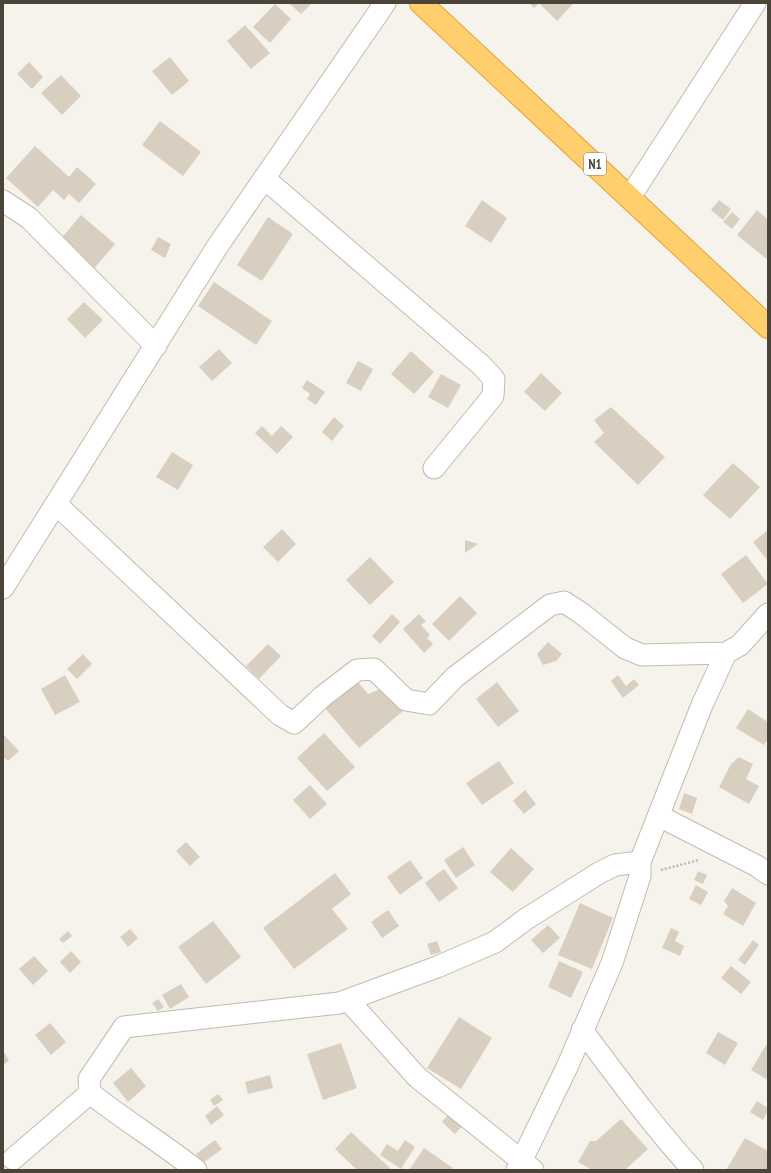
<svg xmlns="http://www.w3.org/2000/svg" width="771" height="1173" viewBox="0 0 771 1173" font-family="'PT Sans Narrow',sans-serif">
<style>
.building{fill:#d8cfc1}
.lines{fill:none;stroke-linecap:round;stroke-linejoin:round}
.minor-casing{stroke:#c2bbae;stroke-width:23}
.highway-casing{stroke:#e0a43c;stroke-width:24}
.path{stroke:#c4b79f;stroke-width:2.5;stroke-dasharray:2 2;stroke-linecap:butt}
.minor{stroke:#fff;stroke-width:21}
.highway{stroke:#ffcf6e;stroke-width:22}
.labels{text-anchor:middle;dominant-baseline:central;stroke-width:3.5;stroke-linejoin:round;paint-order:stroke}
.shield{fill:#fff;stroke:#817c74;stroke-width:1}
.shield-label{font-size:13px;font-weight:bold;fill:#4b4439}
</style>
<rect width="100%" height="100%" fill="#f6f3ec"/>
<!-- building -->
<path class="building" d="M 289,3 L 312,3 L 301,14 Z
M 529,3 L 574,3 L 557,21 L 539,3 L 534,8 Z
M 275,4 L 291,19 L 270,43 L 253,27 Z
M 245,25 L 270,53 L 251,69 L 227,41 Z
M 170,57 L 189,81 L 172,95 L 152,71 Z
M 29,62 L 43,77 L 32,89 L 17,74 Z
M 61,75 L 81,96 L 62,115 L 41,93 Z
M 160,121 L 201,152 L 183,176 L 142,145 Z
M 35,146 L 69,177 L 77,167 L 96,184 L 79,203 L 69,194 L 64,200 L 53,190 L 38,207 L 6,178 Z
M 482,200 L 507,218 L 491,243 L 465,226 Z
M 719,200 L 731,209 L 723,220 L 711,210 Z
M 757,210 L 768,220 L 768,260 L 737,235 Z
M 732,212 L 740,219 L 732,229 L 723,222 Z
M 81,215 L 115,244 L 93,270 L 59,241 Z
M 268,217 L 293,234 L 262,281 L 237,265 Z
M 158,237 L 171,244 L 165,258 L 151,250 Z
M 214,282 L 272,321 L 256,345 L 198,306 Z
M 84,302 L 103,320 L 85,338 L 67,319 Z
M 219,349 L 232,363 L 212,381 L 199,367 Z
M 411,351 L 434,372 L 414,394 L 391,374 Z
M 358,361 L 373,369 L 361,391 L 346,383 Z
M 541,373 L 562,393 L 545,411 L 524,392 Z
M 441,374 L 461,385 L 448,408 L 428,397 Z
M 307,380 L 325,392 L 316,405 L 307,399 L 310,394 L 302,388 Z
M 611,407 L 665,457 L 638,485 L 594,442 L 604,433 L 594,420 Z
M 334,417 L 344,426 L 332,441 L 322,432 Z
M 262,426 L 272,436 L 281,426 L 293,437 L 277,454 L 255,433 Z
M 172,452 L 193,465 L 178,490 L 156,477 Z
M 733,463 L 760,487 L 730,519 L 703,495 Z
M 282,529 L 296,544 L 278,562 L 263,547 Z
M 768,530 L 768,561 L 753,542 Z
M 465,540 L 478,544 L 465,553 Z
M 746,555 L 768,584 L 743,603 L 721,574 Z
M 370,557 L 394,582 L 370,605 L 346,580 Z
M 460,596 L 477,613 L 449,641 L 432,624 Z
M 392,614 L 400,622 L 380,644 L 372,636 Z
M 419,614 L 426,621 L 421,625 L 430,635 L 427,638 L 433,644 L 424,653 L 403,629 Z
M 548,642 L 562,654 L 556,661 L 543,665 L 537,654 Z
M 268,644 L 281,656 L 259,679 L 246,666 Z
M 83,654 L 92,664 L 77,679 L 67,669 Z
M 65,675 L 80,702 L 55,715 L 41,689 Z
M 618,675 L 626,686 L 634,679 L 639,685 L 623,698 L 611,681 Z
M 356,680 L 368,694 L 383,688 L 403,711 L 359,748 L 324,707 Z
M 497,682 L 519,711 L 498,727 L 476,699 Z
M 748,709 L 768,722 L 768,739 L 764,745 L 736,728 Z
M 324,733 L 355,767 L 327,791 L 297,758 Z
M 3,734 L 19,751 L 8,761 L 3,757 Z
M 739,757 L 753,764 L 746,779 L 759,786 L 749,804 L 719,787 L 731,764 Z
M 499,761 L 514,783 L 482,805 L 466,783 Z
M 310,785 L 327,804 L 310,819 L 293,800 Z
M 525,790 L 536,804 L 524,814 L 513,801 Z
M 684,793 L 697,798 L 692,814 L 679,809 Z
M 186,842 L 200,857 L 190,866 L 176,851 Z
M 463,847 L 475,865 L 456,878 L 444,860 Z
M 511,848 L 534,869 L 513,892 L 490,872 Z
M 410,860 L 423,878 L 400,895 L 387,877 Z
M 444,869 L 458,888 L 439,902 L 425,883 Z
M 698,871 L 707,875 L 703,884 L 694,880 Z
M 335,873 L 351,894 L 332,909 L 348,929 L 294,969 L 263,928 Z
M 696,885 L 708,892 L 701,905 L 689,899 Z
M 732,888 L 756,903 L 743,926 L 723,914 L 728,906 L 724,901 Z
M 580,903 L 613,918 L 592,969 L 558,955 Z
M 388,910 L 399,926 L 382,938 L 371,922 Z
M 213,921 L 241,957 L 206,984 L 178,947 Z
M 548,925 L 560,938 L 543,953 L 531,940 Z
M 671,928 L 679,932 L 675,941 L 684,946 L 680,956 L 662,948 Z
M 130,929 L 138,938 L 128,947 L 120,937 Z
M 68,931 L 72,936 L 63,943 L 59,939 Z
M 753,940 L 759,945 L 745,965 L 738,960 Z
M 437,941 L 441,952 L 431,955 L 427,944 Z
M 71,951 L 81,962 L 70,973 L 60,962 Z
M 34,956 L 48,971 L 33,985 L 19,969 Z
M 559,961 L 583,972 L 571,998 L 548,987 Z
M 731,966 L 751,982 L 741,994 L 721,978 Z
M 181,984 L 189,997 L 170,1009 L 162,995 Z
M 158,999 L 164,1007 L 158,1011 L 152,1003 Z
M 459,1017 L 492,1038 L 461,1089 L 427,1068 Z
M 50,1023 L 66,1042 L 51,1055 L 35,1035 Z
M 718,1032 L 738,1043 L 725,1065 L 706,1053 Z
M 341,1043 L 357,1088 L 323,1100 L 307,1054 Z
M 766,1045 L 768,1046 L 768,1077 L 766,1079 L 751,1070 Z
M 3,1050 L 9,1061 L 3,1065 Z
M 131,1068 L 146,1086 L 128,1102 L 113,1083 Z
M 270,1075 L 273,1088 L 248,1094 L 245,1082 Z
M 218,1094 L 223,1100 L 214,1106 L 210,1100 Z
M 757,1101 L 768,1108 L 768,1111 L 763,1120 L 750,1112 Z
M 217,1106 L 224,1115 L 211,1125 L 205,1116 Z
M 451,1111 L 465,1123 L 455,1134 L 442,1122 Z
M 621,1119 L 648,1149 L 625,1170 L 592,1170 L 578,1162 L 590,1141 L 596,1141 Z
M 351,1132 L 392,1170 L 357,1170 L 335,1149 Z
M 745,1138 L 768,1151 L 768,1170 L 726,1170 Z
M 215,1140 L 222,1149 L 203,1163 L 196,1154 Z
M 405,1140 L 415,1147 L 401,1169 L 380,1155 L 387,1144 L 398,1151 Z
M 424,1148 L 453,1168 L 451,1170 L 409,1170 Z"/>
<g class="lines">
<defs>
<path id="minor" d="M 264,178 L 481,365 L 494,379 L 493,396 L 434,468
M 630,197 L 755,3
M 3,201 L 29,218 L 156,346
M 56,504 L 280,715 L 294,723 L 323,696 L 357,670 L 374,669 L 406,700 L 429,704 L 455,677 L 550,605 L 564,602 L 581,613 L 625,648 L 642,655 L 726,653
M 3,588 L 217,247 L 385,3
M 659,816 L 757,866 L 768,874
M 348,1000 L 417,1077 L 533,1170
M 582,1030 C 618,1078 653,1126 693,1170
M 13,1159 L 90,1093
M 196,1170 C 162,1143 124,1120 90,1093 L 89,1079 L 124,1027 L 339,1003 L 437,967 L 495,942 L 526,919 L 599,873 L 615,865 L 640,862
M 517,1170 L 567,1067 L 612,963 L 640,876 L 640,862 L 702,705 L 726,653 L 740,645 L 768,614"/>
<path id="highway" d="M 421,3 L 768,327"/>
</defs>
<!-- minor casing -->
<use href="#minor" class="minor-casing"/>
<!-- highway casing -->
<use href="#highway" class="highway-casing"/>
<!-- path -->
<path class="path" d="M 661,870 L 699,860"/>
<!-- minor -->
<use href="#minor" class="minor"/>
<!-- highway -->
<use href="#highway" class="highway"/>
</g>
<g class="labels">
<!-- shield labels -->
<rect class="shield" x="584" y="153" width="22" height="22" rx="3"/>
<g class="shield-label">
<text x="595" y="164">N1</text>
</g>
</g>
<!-- border -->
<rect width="771" height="1173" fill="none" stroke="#4b4439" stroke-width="8"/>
</svg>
